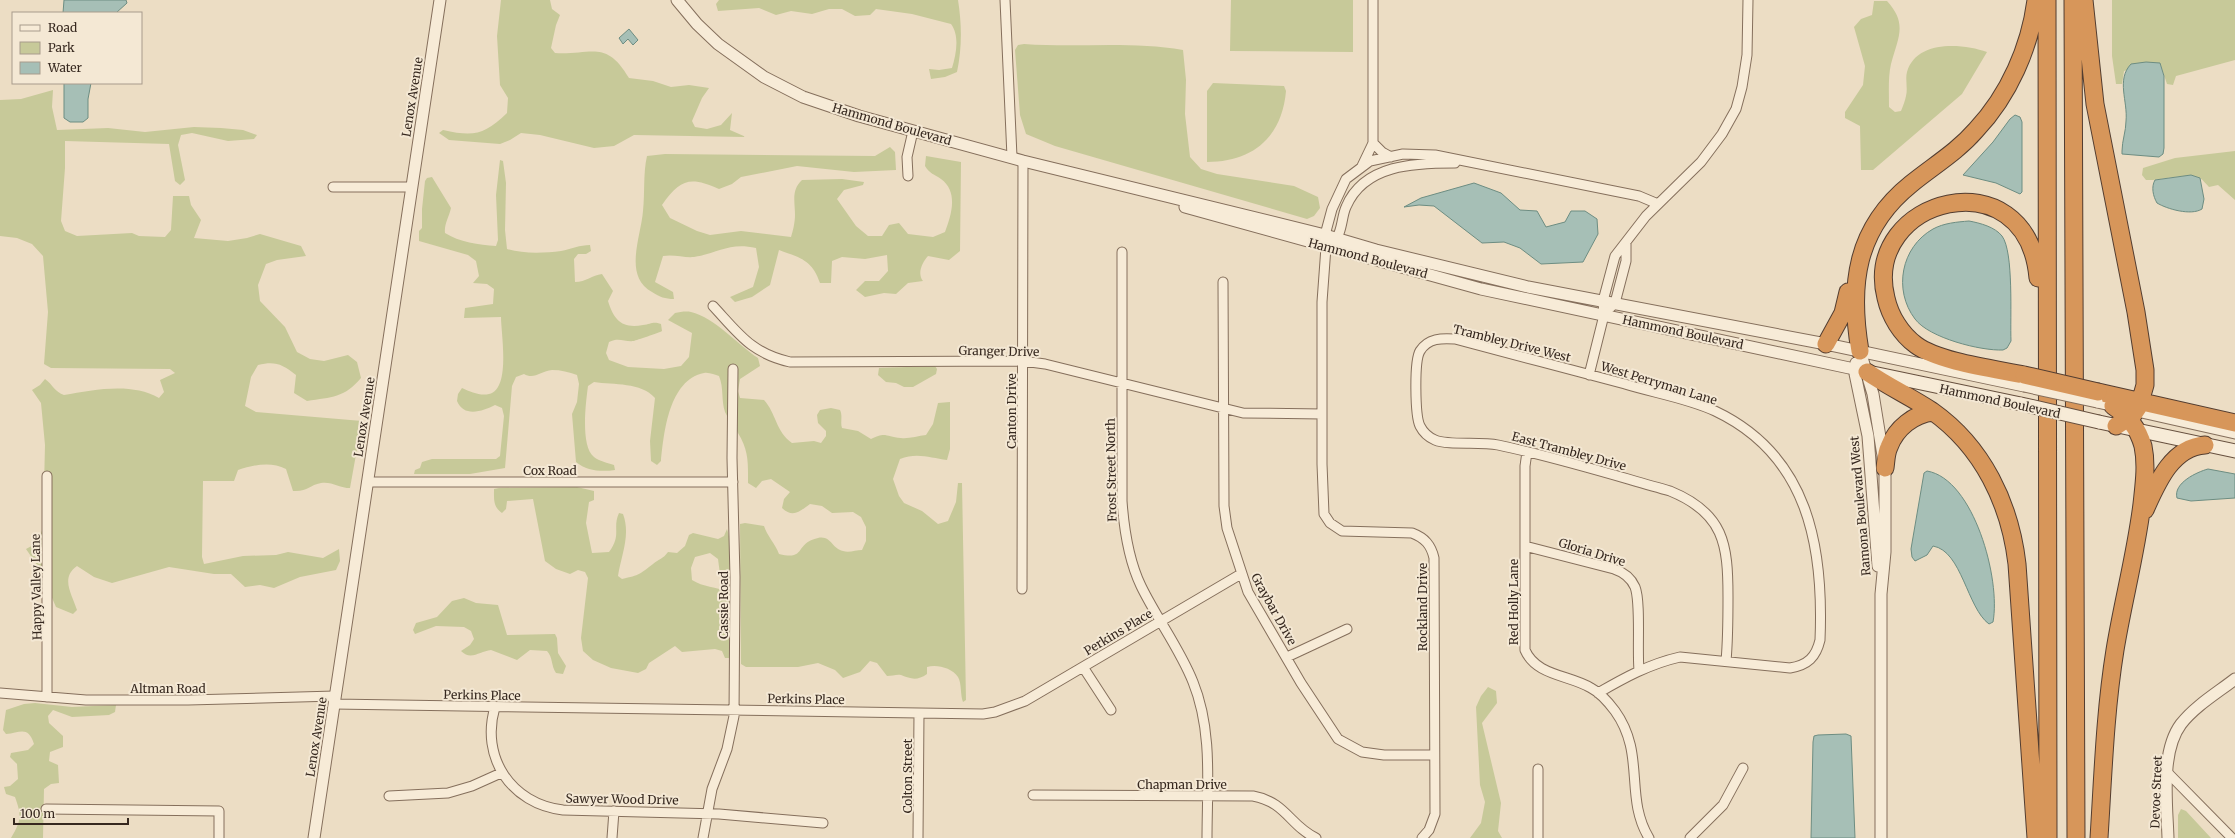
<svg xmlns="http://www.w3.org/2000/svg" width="2235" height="838" viewBox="0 0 2235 838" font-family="Merriweather,serif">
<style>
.green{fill:#c7c999}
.water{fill:#a6bfb6;stroke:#6d8d82}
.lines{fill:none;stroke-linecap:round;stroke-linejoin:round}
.minor-casing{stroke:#856f5c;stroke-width:11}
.tertiary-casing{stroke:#856f5c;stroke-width:13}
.secondary-casing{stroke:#67503f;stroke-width:15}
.motorway-casing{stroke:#533d30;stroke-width:19}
.minor{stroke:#f7ebd7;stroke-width:9}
.tertiary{stroke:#f7ebd7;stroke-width:11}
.secondary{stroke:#f7ebd7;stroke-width:13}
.motorway{stroke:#d7965a;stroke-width:17}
.tertiary-bridge-casing{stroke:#856f5c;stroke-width:13;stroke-linecap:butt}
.secondary-bridge-casing{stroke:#67503f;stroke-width:15;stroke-linecap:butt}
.motorway-bridge-casing{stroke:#533d30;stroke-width:19;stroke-linecap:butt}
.tertiary-bridge{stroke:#f7ebd7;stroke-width:11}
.secondary-bridge{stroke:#f7ebd7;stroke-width:13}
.motorway-bridge{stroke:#d7965a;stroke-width:17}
.labels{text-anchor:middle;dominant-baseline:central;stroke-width:4;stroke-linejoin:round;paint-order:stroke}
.street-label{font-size:12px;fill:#36281f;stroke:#f4e8d4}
</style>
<rect width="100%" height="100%" fill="#ecddc4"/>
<!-- green -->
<path class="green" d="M 501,0 L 550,0 L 552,9 L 560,15 L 556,25 L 551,48 L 555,53 C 592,55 606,39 629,78 L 653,81 L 671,87 L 689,85 L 709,88 L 702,98 L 692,121 L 695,127 L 707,129 L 721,125 L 732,113 L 730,130 L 746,137 L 634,135 L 614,146 L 594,148 L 540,135 L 521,133 L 510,140 L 500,144 L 449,140 L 439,133 L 443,130 C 474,137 484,135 507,113 L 508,98 L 500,85 L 497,36 Z
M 719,0 L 958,0 C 962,25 962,48 957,72 L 945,77 L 931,79 L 929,69 L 939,70 L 952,68 C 956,55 960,36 951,24 L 912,14 L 876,9 L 870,15 L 855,16 L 842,9 L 829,9 L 812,14 L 791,11 L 776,15 L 759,8 L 718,11 L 716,4 Z
M 1231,0 L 1353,0 L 1353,52 L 1230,51 Z
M 2112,0 L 2235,0 L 2235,60 L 2176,76 L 2173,85 L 2167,84 L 2160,63 L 2124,71 L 2122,84 L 2116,84 L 2112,56 Z
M 1874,1 L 1887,1 C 1908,24 1898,37 1891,64 C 1888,77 1889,93 1889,107 L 1895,112 L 1901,111 C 1903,106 1905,101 1906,96 C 1908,88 1905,79 1907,72 C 1916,40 1962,43 1987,52 L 1962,94 L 1873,170 L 1861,170 L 1860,126 L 1845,118 L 1845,112 L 1863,85 L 1865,66 L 1854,27 L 1861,19 L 1872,15 Z
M 1024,44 C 1077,48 1131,41 1183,50 L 1186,80 L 1185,114 L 1190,157 L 1201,169 L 1217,174 L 1294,186 L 1318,197 L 1320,208 L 1314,216 L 1307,219 L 1055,146 L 1026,134 L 1020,115 L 1015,50 L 1018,45 Z
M 1213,83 L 1284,86 L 1286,91 C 1282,137 1253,162 1207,162 L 1207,91 Z
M 53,90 L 52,107 L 57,130 L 108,128 L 145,132 L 194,127 L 221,128 L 243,130 L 257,135 L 254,139 L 228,141 L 192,133 L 181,135 L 178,145 L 185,180 L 180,185 L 175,181 L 169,144 L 65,141 L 65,168 L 61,221 L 65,231 L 77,236 L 132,233 L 139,236 L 165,237 L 171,230 L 173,196 L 189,196 L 191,205 L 201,220 L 194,238 L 228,241 L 247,238 L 260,234 L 301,246 L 306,256 L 277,260 L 266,264 L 258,285 L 260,301 L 285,327 L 297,352 L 310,359 L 324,361 L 348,355 L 357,362 L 361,378 C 344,398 332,397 307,401 L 294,393 L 296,375 C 282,364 275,361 258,365 L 251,377 L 245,406 L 256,412 L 362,421 L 350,488 C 340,488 331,481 321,483 C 309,485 308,492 293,491 L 286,469 C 271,461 253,465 238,470 L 234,481 L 203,481 L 202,557 L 204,564 L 243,556 L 276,555 L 288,552 L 323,558 L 339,549 L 340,561 L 336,570 L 300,577 L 274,588 L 260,585 L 245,587 L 231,574 L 214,574 L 169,567 L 112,583 L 94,577 L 77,566 C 60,578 72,594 77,610 L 73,614 L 56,607 L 39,568 L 26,549 L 37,543 L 43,528 L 45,445 L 41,403 L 32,390 L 40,385 L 45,379 C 53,385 55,392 64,395 C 94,390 131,382 159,398 L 164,392 L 160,380 L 175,373 L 170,369 L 51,368 L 44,364 L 48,312 L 43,256 L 32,244 L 17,238 L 0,236 L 0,100 L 21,99 Z
M 890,147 L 895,152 L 896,170 L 854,172 L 797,166 L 741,177 L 732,184 L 719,189 C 690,176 680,179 662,205 L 670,218 L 697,231 L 710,235 L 741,231 L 791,237 C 793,231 795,222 795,215 C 795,202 791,190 802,180 L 842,179 L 864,182 L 863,185 L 844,190 L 837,199 L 856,226 L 868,236 L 882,236 L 889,225 L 899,223 L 908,234 L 933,237 L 945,232 C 951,216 959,192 941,179 C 934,174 930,174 925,166 L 926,156 L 961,162 L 960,251 L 949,260 L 928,256 C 922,263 917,273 923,281 L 908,283 L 896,294 L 884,293 L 865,297 L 856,290 L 865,281 L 879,281 L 888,271 L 887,255 L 865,259 L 842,257 L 832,261 L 831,283 L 820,283 C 812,260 801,258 779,250 L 770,285 L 752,297 L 735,302 L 730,297 L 753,287 L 759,267 L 756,248 C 729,242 719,253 694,257 C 684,258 674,254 663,256 L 655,282 L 673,292 L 674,299 C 665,299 660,297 652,292 C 623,276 641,237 643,211 C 645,193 643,173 647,156 L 665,154 L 875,156 Z
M 2235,151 L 2235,200 L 2218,185 L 2209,187 C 2206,184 2203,180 2200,178 C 2185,172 2161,181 2146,180 L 2142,175 L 2143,168 L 2175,158 Z
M 500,160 L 503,161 L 506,183 L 505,230 L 507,249 C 523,254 545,253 561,251 C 571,249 580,245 590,245 L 591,251 L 586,254 L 578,254 L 574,259 L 575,282 C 586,282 592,275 602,274 L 613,291 L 608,301 C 614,320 622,329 643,325 C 651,324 653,321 661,324 L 662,331 C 659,333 636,340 634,341 C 624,342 619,337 609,342 L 606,353 L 609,360 L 628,367 L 664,369 L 681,366 L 689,357 L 692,333 L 668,320 L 675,313 C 680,312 686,311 691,312 C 714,317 738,345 758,358 L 760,366 L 740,379 L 738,391 L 740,398 L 764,400 C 776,413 776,432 792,443 L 814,441 L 821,443 L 826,436 L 826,431 L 818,423 L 817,415 L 820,410 L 831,408 L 840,410 C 843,416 840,422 842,428 L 858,431 L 871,439 C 886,431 886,437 901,438 C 908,439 918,436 926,435 L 933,424 L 938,403 L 950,402 L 950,449 L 947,460 C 931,458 917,452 900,459 L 893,479 L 899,496 L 904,503 L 922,511 L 938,524 L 948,521 L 956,502 L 958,483 L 962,483 L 966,700 L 963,702 C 960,694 962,684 958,677 C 952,668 937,664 927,667 L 927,674 C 917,681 911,679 901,675 C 897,674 892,676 887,676 L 877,663 L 870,661 L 860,672 L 843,678 L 835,670 L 818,663 L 798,667 L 746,667 L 741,664 L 740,524 L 745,523 L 764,526 C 767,536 775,543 779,554 C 807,561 794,543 818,538 C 831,535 832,549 843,551 C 849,553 856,550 862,550 L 866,541 L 866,527 L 861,517 L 853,512 L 832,513 L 822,506 L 810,504 C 799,512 793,518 782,508 L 784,499 L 790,492 L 771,479 L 762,481 L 756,488 L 748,483 C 748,463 749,451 738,433 C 734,426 728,419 725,412 C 721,400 724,388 719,376 C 715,375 709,372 704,373 C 669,380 664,432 661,461 L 657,465 L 651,461 L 650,441 L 655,398 C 641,382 614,385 594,382 L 588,386 C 586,401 580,446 594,457 C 599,461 608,463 614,465 L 615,470 C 601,472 587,471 576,462 L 572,414 L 577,402 L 579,384 L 577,375 C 569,372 561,370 552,370 C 541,371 534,380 524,374 L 516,377 L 512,386 L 505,468 L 470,474 L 414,474 L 415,470 L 420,468 L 422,462 L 432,459 L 496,459 L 500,456 L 504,416 L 502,408 L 495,405 C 483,411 464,418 457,401 L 458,394 L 462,388 C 471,392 480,396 489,394 C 511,389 501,334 501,317 L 464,318 L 465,308 L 493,304 L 494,289 L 487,284 L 473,283 L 479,276 L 476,261 L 468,255 L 419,241 L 419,231 L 422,228 L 422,209 L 425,181 L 427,178 L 432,177 L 451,208 C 449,217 444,224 445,233 C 459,242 479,245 496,246 L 498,240 L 496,195 Z
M 935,366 L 937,369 L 936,374 L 913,387 L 904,387 L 896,383 L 886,382 L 878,375 L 879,368 Z
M 577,487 L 594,491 L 594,500 L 589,502 L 586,523 L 592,553 L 609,552 C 622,535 612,528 619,513 L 623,514 C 631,535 621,556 618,576 L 622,579 C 640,575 640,574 653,564 C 659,559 663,559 668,552 L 677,553 L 685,546 L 689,535 L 693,533 L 718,539 L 724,536 L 727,529 C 732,545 734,568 730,584 L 721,582 L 718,559 L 710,553 L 695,557 L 691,568 L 692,580 C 703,587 716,587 729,592 L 730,658 L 725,658 L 722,651 L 715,649 L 682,652 L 675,646 L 649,663 L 646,669 L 638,673 L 611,668 L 593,660 L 583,651 L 581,638 L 588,578 L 585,572 L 578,570 L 570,574 L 556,569 L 545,561 L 533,499 L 507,501 L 506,509 L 502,513 C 493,507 494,499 494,489 L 499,488 Z
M 464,598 L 476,603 L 498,605 L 507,635 L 555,634 L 557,638 L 558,653 L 566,666 L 563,674 L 556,673 C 551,666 553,657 547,651 L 530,650 L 517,660 L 491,650 C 480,651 471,661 461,651 L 470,645 L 474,639 L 471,631 L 464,627 L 436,626 L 415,634 L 413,630 L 416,623 L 437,617 L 452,601 Z
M 1488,687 L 1496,691 L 1497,703 L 1482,723 L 1501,803 L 1498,831 L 1502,838 L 1470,838 L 1481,823 L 1485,802 L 1480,785 L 1476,707 L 1481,696 Z
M 35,703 L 72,707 L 116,705 L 115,712 L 109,715 L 72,717 L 53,710 L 48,716 L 49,723 L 63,736 L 63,747 L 50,752 L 49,761 L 58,765 L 59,783 L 51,784 L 44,789 L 43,838 L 11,838 C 21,821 22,816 15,797 L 6,794 L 4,787 L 10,786 L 18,779 L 17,764 L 10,757 L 11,753 L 28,750 L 34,744 C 28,725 20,733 6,734 L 3,730 L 6,710 L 24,704 Z
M 2181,809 L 2186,811 L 2211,838 L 2178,838 L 2178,815 Z"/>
<!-- water -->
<path class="water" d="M 64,0 L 126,0 L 127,3 L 116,13 L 63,13 Z
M 629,29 L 638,40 L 633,45 L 628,39 L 623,44 L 619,38 Z
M 2146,62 L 2160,63 L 2164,76 L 2164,148 L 2163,154 L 2159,157 L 2122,154 L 2122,151 C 2122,141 2126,131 2126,121 C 2128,101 2116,80 2131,64 Z
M 64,83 L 91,83 L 88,99 L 88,118 L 83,122 L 70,122 L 64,118 Z
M 2015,115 L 2020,117 L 2022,122 L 2022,192 L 2020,194 L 1996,183 L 1963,175 L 1993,142 L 2010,119 Z
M 2191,175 L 2200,178 L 2204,199 L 2202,209 C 2191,216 2167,209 2157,203 C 2153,196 2151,187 2155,180 Z
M 1474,183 L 1501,193 L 1520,210 L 1537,211 L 1546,227 L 1565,222 L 1571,211 L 1585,211 L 1597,219 L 1598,234 L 1583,262 L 1541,264 L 1520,248 L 1504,242 L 1482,243 L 1434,206 L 1419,205 L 1404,207 L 1421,198 Z
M 1969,221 C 1980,223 1995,227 2002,236 C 2014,252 2010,318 2011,341 L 2007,348 L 2003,350 C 1981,351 1929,338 1915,319 C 1893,290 1901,247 1933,229 C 1944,223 1957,222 1969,221 Z
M 2208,469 L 2235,474 L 2235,498 L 2191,501 L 2177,498 C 2173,483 2197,472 2208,469 Z
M 1927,471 C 1974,479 2001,580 1993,622 L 1989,624 C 1967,608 1962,551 1933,546 L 1927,555 L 1915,561 L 1912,557 L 1911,549 L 1924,473 Z
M 1818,735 L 1846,734 L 1851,736 L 1855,838 L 1811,838 L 1813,742 L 1814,736 Z"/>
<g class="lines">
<defs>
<path id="minor" d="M 1005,0 L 1012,157
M 1373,143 L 1382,152 L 1391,157
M 1362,166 L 1373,143 L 1373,0
M 908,176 L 907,157 L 913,131
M 333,187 L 412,187
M 1332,243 C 1343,234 1341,218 1346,207 C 1364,164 1415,163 1455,163
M 1122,252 L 1122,501 C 1124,529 1129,561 1141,586 C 1157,619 1180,649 1193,682 C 1213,731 1207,787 1207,838
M 1223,282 L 1224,506 L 1227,528 L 1248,592 L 1301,683 L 1338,739 L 1362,752 L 1384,755 L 1434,755
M 713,306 C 739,334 751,353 790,362 L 1023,361 L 1045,364 L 1243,413 L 1322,414
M 1610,308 L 1615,303 L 1626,261 L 1626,244
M 1589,375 L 1604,315 L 1603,301 L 1615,256 L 1646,216 L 1701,162 L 1722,134 L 1736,109 L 1742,87 L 1747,55 L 1748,0
M 1527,452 L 1525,466 L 1525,650 C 1536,676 1570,675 1591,688 C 1601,693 1609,703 1615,711 C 1646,754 1624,797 1649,838
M 47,476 L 47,697
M 367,482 L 733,482
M 1525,546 L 1614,569 C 1623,572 1631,578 1635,587 C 1641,602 1637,650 1639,670
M 1022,589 L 1023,161
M 1287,657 L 1347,629
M 1083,667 L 1111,710
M 0,693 L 86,700 L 188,700 L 335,696
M 1598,693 C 1624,678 1649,664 1680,657 L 1790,668 C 1808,665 1816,657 1820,640 C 1824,546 1808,455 1715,411 C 1687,398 1654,393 1625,384 C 1568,369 1512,354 1455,339 C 1442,338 1428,338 1420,351 C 1414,361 1415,416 1420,426 C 1423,432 1428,437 1435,440 C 1449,446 1480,441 1498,445 C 1556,457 1613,475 1670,491 C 1724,513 1728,544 1728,597 C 1728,618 1728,639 1726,661
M 334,704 L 919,713 L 983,714 L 995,712 L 1025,701 L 1241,574
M 495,707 C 480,757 511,804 563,810 L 719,814 L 823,823
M 1538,769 L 1538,838
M 2167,772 L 2232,838
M 1033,795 L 1253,796 C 1286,802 1290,826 1316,838
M 389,796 L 448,793 L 472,786 L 501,773
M 46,809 L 219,811 L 219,838
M 612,838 L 614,811
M 703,838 L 712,789 L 727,749 L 734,716 L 735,577 L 732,458 L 733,369
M 918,838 L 919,713
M 1422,838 L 1429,830 L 1435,814 L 1434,558 C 1431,545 1425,538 1412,533 L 1342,531 L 1330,523 L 1324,514 L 1322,464 L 1322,302 L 1326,247 L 1325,235 L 1332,209 L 1346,179 L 1370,161 L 1403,154 L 1435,155 L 1614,191 L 1639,196 L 1658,204
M 1690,838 L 1723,805 L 1743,768"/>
<path id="tertiary" d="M 677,0 L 697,24 L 718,44 L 764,77 L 803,97 L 859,116 L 1023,161 L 1325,235 L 1376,250 L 1528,287 L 1826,344 L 2024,386
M 1185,207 L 1481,289 L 1854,369
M 1860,351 L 1873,394 L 1885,468 L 1885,552 L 1881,594 L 1881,838
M 1856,363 L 1854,369 L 1868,436 L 1878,566
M 2097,402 L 2235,433
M 314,838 L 440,0
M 2168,838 C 2167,805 2160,752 2181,724 C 2195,706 2217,693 2235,679"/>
<path id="secondary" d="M 1854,369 L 2021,404
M 2099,422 L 2235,451"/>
<path id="motorway" d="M 2047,0 L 2048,838
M 2073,0 L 2076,838
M 2084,0 L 2095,104 L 2136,312 L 2145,370 L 2145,385 L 2139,406 L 2133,415 L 2116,426
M 1826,344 L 1843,313 L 1848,292
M 1860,351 C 1849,286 1855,229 1911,184 C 1933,166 1957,152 1976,130 C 2009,95 2030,47 2036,0
M 1867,372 C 1889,387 1911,397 1932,411 C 1983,447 2010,504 2017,564 L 2036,838
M 2024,375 C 1995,369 1939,362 1916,345 C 1901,334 1890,316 1886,298 C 1861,198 2027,154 2038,278
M 2098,392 L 2235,423
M 1885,468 C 1886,461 1886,453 1889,447 C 1896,428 1914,414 1933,412
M 2145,510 C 2157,483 2172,447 2205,445
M 2099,838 C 2103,775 2105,712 2115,650 C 2123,601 2136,553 2142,504 C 2144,485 2147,465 2143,446 C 2138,428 2129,417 2113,406"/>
</defs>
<!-- minor casing -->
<use href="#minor" class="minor-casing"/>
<!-- tertiary casing -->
<use href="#tertiary" class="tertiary-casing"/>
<!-- secondary casing -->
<use href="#secondary" class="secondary-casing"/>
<!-- motorway casing -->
<use href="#motorway" class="motorway-casing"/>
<!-- minor -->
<use href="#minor" class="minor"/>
<!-- tertiary -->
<use href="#tertiary" class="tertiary"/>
<!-- secondary -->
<use href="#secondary" class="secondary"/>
<!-- motorway -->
<use href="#motorway" class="motorway"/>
<defs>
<path id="tertiary-bridge" d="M 2024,386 L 2097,402"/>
<path id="secondary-bridge" d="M 2021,404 L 2099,422"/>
<path id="motorway-bridge" d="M 2024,375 L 2098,392"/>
</defs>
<!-- tertiary-bridge casing -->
<use href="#tertiary-bridge" class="tertiary-bridge-casing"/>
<!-- secondary-bridge casing -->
<use href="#secondary-bridge" class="secondary-bridge-casing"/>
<!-- motorway-bridge casing -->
<use href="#motorway-bridge" class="motorway-bridge-casing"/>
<!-- tertiary-bridge -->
<use href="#tertiary-bridge" class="tertiary-bridge"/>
<!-- secondary-bridge -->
<use href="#secondary-bridge" class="secondary-bridge"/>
<!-- motorway-bridge -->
<use href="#motorway-bridge" class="motorway-bridge"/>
</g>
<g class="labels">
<!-- street labels -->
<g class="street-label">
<text transform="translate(412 97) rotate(-81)">Lenox Avenue</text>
<text transform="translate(892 124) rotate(16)">Hammond Boulevard</text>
<text transform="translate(1368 258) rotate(15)">Hammond Boulevard</text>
<text transform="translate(1683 332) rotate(12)">Hammond Boulevard</text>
<text transform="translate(1512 343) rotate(14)">Trambley Drive West</text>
<text transform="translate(999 351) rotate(1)">Granger Drive</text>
<text transform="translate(1659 383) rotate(17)">West Perryman Lane</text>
<text transform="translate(2000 401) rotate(12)">Hammond Boulevard</text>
<text transform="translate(1011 411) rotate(-90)">Canton Drive</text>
<text transform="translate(364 417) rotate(-81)">Lenox Avenue</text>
<text transform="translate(1569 451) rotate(15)">East Trambley Drive</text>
<text x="550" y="470">Cox Road</text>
<text transform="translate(1111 470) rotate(-91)">Frost Street North</text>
<text transform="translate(1860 506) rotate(-95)">Ramona Boulevard West</text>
<text transform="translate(1592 552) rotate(17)">Gloria Drive</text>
<text transform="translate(36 587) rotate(-91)">Happy Valley Lane</text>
<text transform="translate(1513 602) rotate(-90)">Red Holly Lane</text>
<text transform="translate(723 605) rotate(-90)">Cassie Road</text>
<text transform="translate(1422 607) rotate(-90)">Rockland Drive</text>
<text transform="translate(1274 609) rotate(61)">Graybar Drive</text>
<text transform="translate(1118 632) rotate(-31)">Perkins Place</text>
<text x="168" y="688">Altman Road</text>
<text transform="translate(482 695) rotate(1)">Perkins Place</text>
<text transform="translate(806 699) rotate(1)">Perkins Place</text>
<text transform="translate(316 737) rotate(-81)">Lenox Avenue</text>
<text transform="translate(907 776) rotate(-90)">Colton Street</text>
<text x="1182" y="784">Chapman Drive</text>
<text transform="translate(2156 792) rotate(-88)">Devoe Street</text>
<text transform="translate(622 799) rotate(1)">Sawyer Wood Drive</text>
</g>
</g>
<!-- legend -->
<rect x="12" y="12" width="130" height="72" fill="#f4e8d4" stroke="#a89b8c"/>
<rect x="20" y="25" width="20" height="6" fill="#f7ebd7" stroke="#a89b8c"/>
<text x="48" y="32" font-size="12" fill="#36281f">Road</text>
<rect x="20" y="42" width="20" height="12" fill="#c7c999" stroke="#a89b8c"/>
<text x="48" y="52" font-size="12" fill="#36281f">Park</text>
<rect x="20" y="62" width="20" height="12" fill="#a6bfb6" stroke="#a89b8c"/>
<text x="48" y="72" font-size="12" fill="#36281f">Water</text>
<!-- scale -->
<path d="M14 818v6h114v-6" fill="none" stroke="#36281f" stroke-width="2"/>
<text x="20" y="818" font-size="12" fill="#36281f" stroke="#f4e8d4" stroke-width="3" paint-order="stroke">100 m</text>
</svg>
